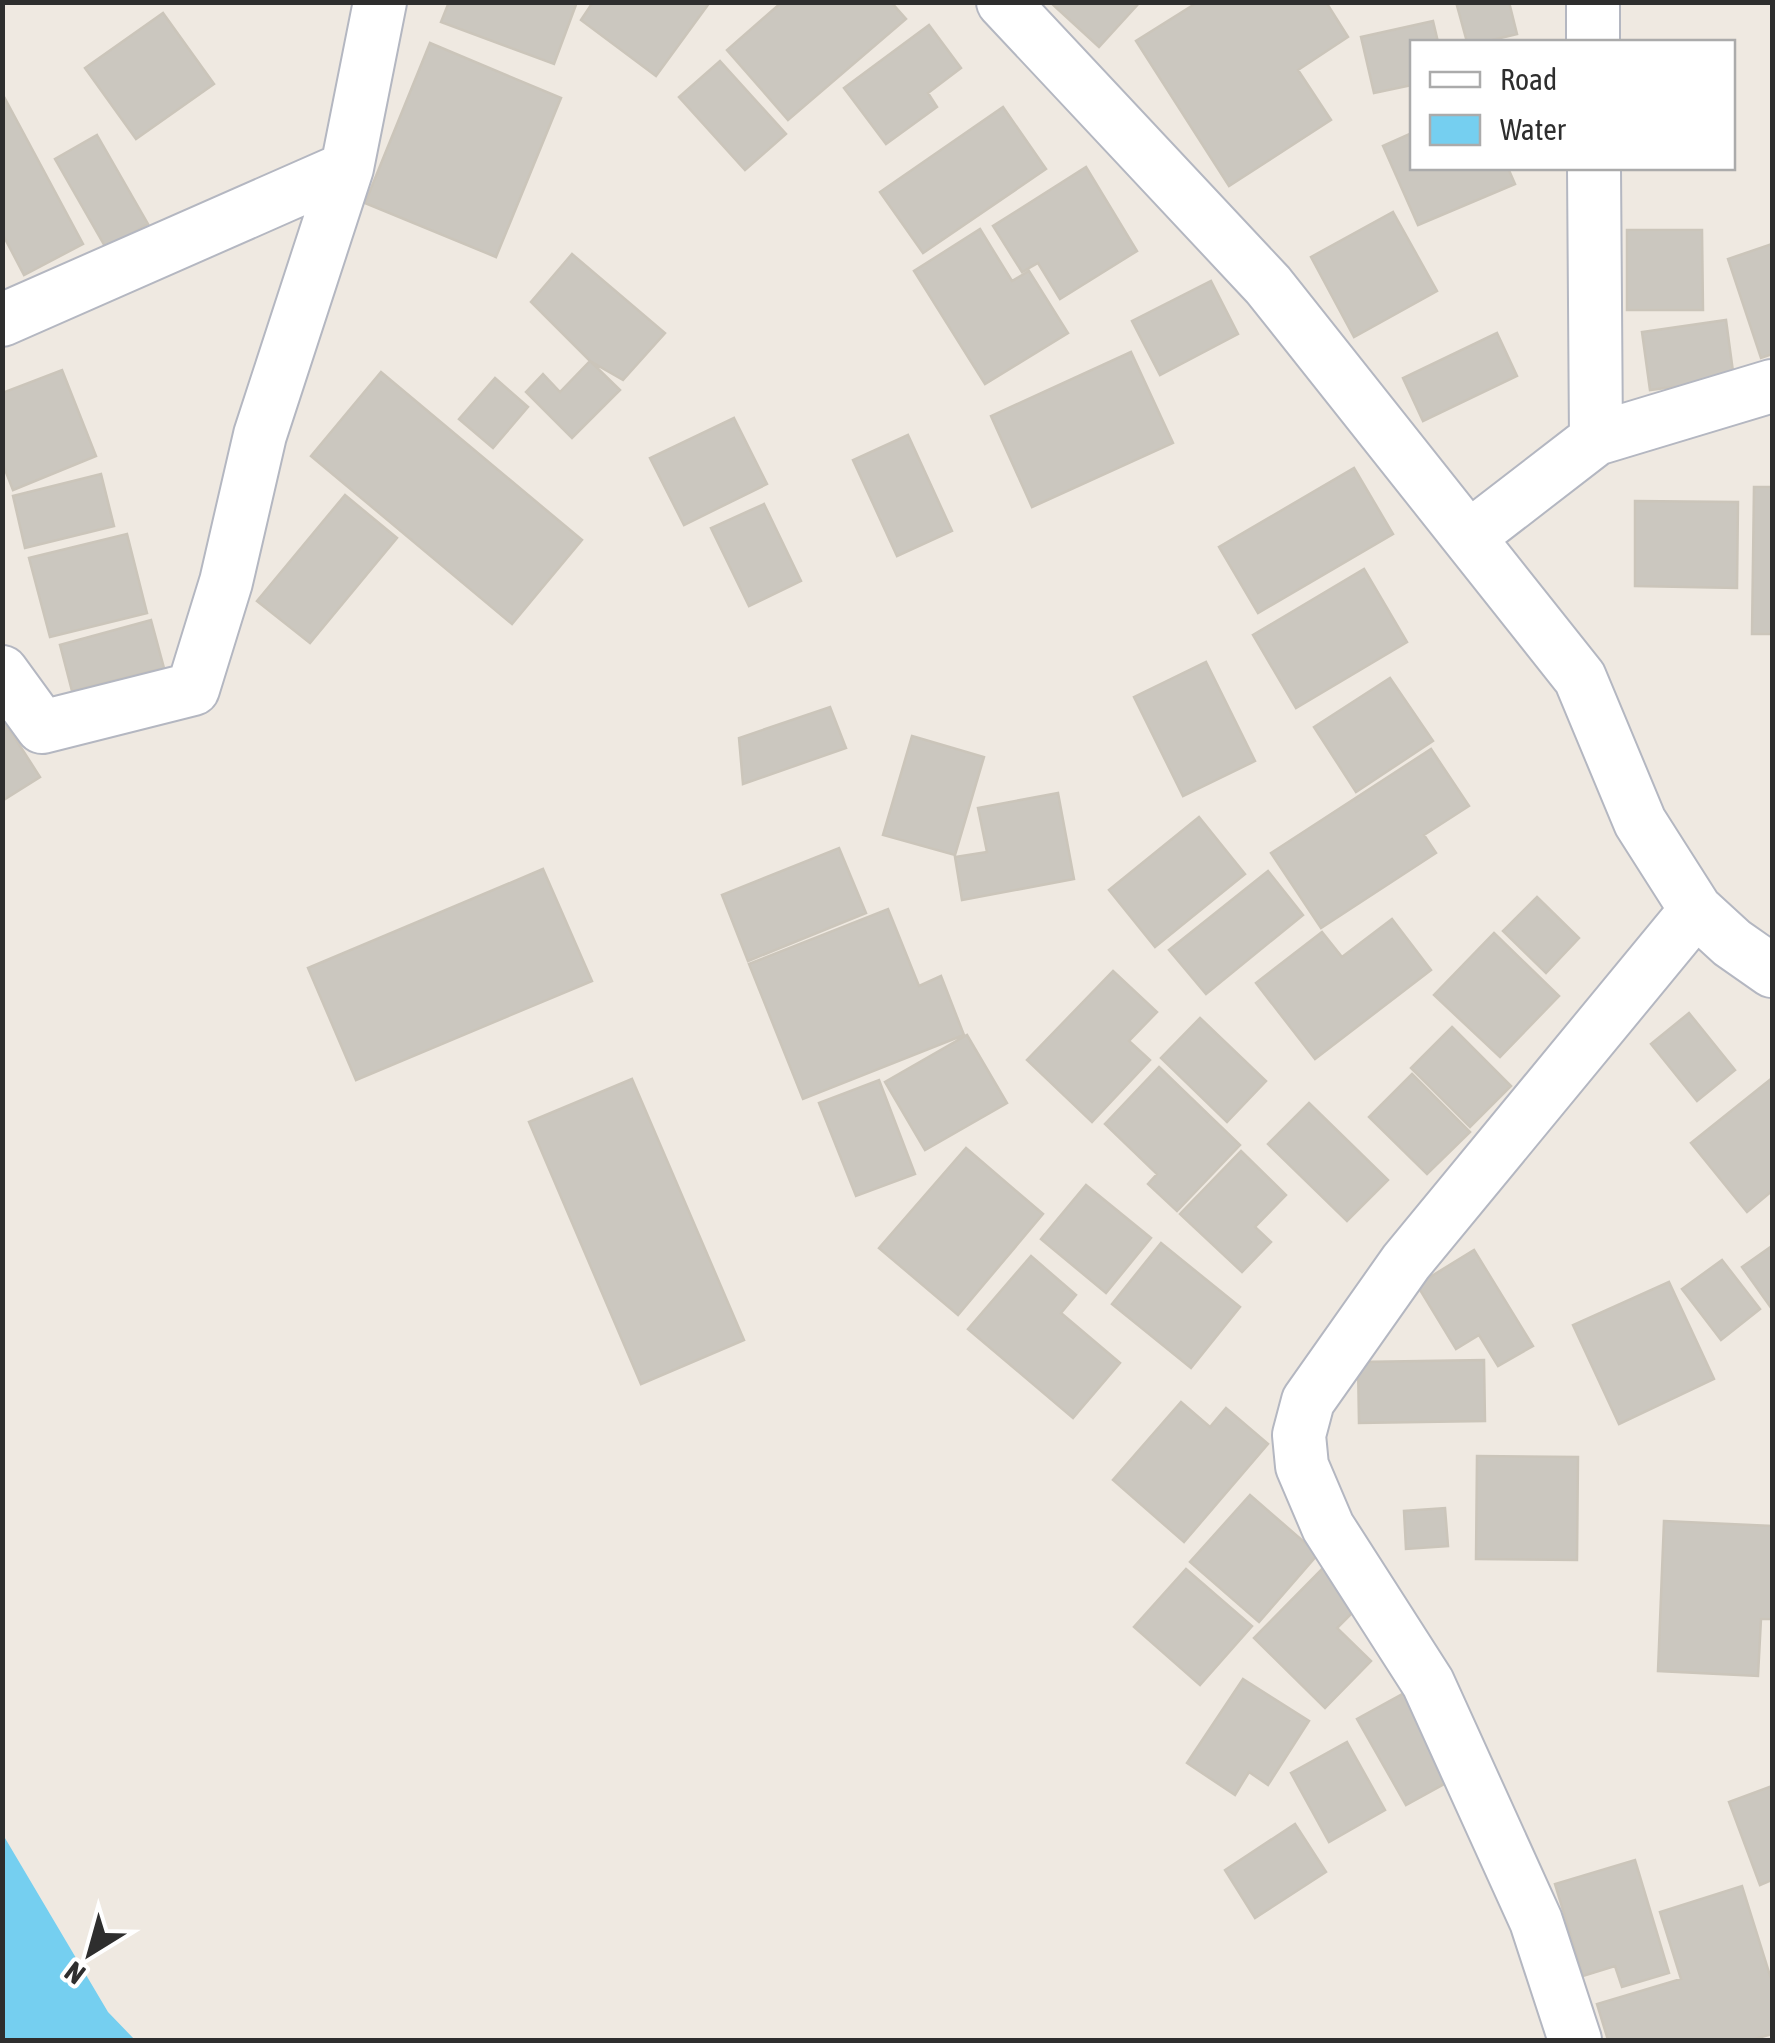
<svg xmlns="http://www.w3.org/2000/svg" width="1775" height="2043" viewBox="0 0 1775 2043" font-family="'Asap Condensed',sans-serif">
<style>
.water{fill:#75cff0}
.building{fill:#cbc7bf;stroke:#cbc5ba;stroke-width:2.5}
.lines{fill:none;stroke-linecap:round;stroke-linejoin:round}
.minor-casing{stroke:#b4b7c1;stroke-width:56}
.minor{stroke:#fff;stroke-width:52}
</style>
<rect width="100%" height="100%" fill="#efe9e1"/>
<!-- water -->
<path class="water" d="M 2,1833 L 108,2012 L 135,2040 L 3,2040 Z"/>
<!-- building -->
<path class="building" d="M 449,2 L 577,2 L 554,64 L 441,22 Z
M 593,2 L 710,2 L 656,76 L 581,20 Z
M 782,2 L 891,2 L 906,19 L 788,120 L 727,50 Z
M 1050,2 L 1140,2 L 1099,47 Z
M 1198,2 L 1326,2 L 1348,37 L 1298,70 L 1331,120 L 1229,186 L 1136,41 Z
M 1456,2 L 1509,2 L 1517,34 L 1484,42 L 1467,42 Z
M 163,13 L 214,84 L 136,139 L 85,68 Z
M 1433,21 L 1438,42 L 1412,42 L 1412,85 L 1374,93 L 1361,37 Z
M 929,25 L 961,68 L 928,93 L 937,107 L 886,144 L 844,88 Z
M 430,43 L 561,98 L 496,257 L 365,203 Z
M 720,61 L 786,134 L 745,170 L 679,97 Z
M 2,93 L 83,244 L 24,275 L 2,233 Z
M 1003,107 L 1046,169 L 923,253 L 880,192 Z
M 1412,133 L 1412,168 L 1508,168 L 1515,184 L 1418,225 L 1383,146 Z
M 97,135 L 148,224 L 106,248 L 55,159 Z
M 1086,167 L 1137,251 L 1060,299 L 1038,263 L 1022,272 L 993,226 Z
M 1393,212 L 1437,291 L 1354,337 L 1311,257 Z
M 980,229 L 1012,281 L 1029,271 L 1068,333 L 985,384 L 914,271 Z
M 1627,230 L 1702,230 L 1703,310 L 1627,310 Z
M 1772,244 L 1772,354 L 1761,358 L 1728,259 Z
M 572,254 L 665,333 L 623,380 L 590,361 L 531,302 Z
M 1211,281 L 1238,334 L 1160,375 L 1132,321 Z
M 1726,320 L 1734,379 L 1650,390 L 1642,332 Z
M 1497,333 L 1517,376 L 1423,421 L 1403,378 Z
M 1131,352 L 1173,443 L 1032,507 L 991,416 Z
M 590,361 L 620,390 L 572,438 L 526,392 L 543,374 L 560,392 Z
M 62,370 L 96,456 L 13,490 L 2,462 L 2,393 Z
M 381,372 L 582,540 L 512,624 L 311,456 Z
M 495,378 L 528,407 L 493,448 L 459,419 Z
M 734,418 L 767,484 L 684,525 L 650,458 Z
M 908,435 L 952,531 L 897,556 L 853,460 Z
M 1354,468 L 1393,534 L 1258,613 L 1219,547 Z
M 101,474 L 114,526 L 25,548 L 13,496 Z
M 1754,487 L 1772,487 L 1772,634 L 1752,634 Z
M 345,495 L 397,538 L 310,643 L 257,601 Z
M 1635,501 L 1738,502 L 1737,588 L 1635,586 Z
M 764,504 L 801,581 L 749,606 L 711,528 Z
M 127,534 L 147,613 L 50,637 L 29,558 Z
M 1364,569 L 1407,642 L 1296,708 L 1253,635 Z
M 151,620 L 164,668 L 72,691 L 60,645 Z
M 1206,662 L 1255,761 L 1183,796 L 1134,697 Z
M 1390,678 L 1433,741 L 1356,792 L 1314,727 Z
M 830,707 L 846,748 L 743,784 L 739,738 Z
M 2,718 L 40,777 L 2,801 Z
M 912,736 L 984,757 L 955,855 L 883,835 Z
M 1431,749 L 1469,806 L 1424,835 L 1436,853 L 1321,928 L 1271,853 Z
M 1058,793 L 1074,879 L 962,900 L 955,857 L 987,852 L 978,808 Z
M 1199,817 L 1245,874 L 1155,947 L 1109,890 Z
M 839,848 L 866,913 L 748,961 L 722,895 Z
M 543,869 L 592,981 L 356,1080 L 308,968 Z
M 1268,871 L 1303,915 L 1206,994 L 1169,950 Z
M 1537,897 L 1579,938 L 1546,973 L 1503,931 Z
M 888,909 L 919,986 L 941,976 L 964,1035 L 803,1099 L 749,964 Z
M 1392,919 L 1431,970 L 1315,1059 L 1256,983 L 1322,932 L 1342,957 Z
M 1494,933 L 1559,996 L 1500,1057 L 1434,995 Z
M 1113,971 L 1157,1012 L 1129,1041 L 1150,1060 L 1092,1122 L 1027,1060 Z
M 1689,1013 L 1735,1070 L 1697,1101 L 1651,1044 Z
M 1200,1018 L 1266,1081 L 1227,1122 L 1161,1058 Z
M 1452,1027 L 1511,1086 L 1470,1127 L 1411,1068 Z
M 967,1035 L 1007,1103 L 925,1150 L 885,1082 Z
M 1159,1067 L 1240,1145 L 1177,1211 L 1148,1184 L 1157,1174 L 1105,1124 Z
M 1412,1074 L 1470,1132 L 1427,1174 L 1369,1117 Z
M 1772,1078 L 1772,1191 L 1747,1212 L 1691,1143 Z
M 632,1079 L 744,1340 L 641,1384 L 529,1122 Z
M 879,1080 L 915,1174 L 856,1196 L 819,1103 Z
M 1309,1103 L 1388,1180 L 1347,1221 L 1268,1144 Z
M 966,1148 L 1043,1214 L 958,1315 L 879,1248 Z
M 1241,1151 L 1286,1195 L 1255,1227 L 1271,1242 L 1242,1272 L 1180,1214 Z
M 1086,1185 L 1151,1238 L 1106,1293 L 1041,1239 Z
M 1161,1243 L 1240,1307 L 1191,1368 L 1112,1304 Z
M 1772,1246 L 1772,1309 L 1742,1267 Z
M 1474,1250 L 1533,1346 L 1498,1366 L 1479,1335 L 1456,1349 L 1417,1285 Z
M 1031,1256 L 1076,1295 L 1061,1313 L 1120,1363 L 1073,1418 L 968,1329 Z
M 1722,1260 L 1760,1309 L 1721,1340 L 1682,1289 Z
M 1669,1282 L 1714,1379 L 1619,1424 L 1573,1325 Z
M 1484,1360 L 1485,1421 L 1359,1423 L 1358,1362 Z
M 1181,1402 L 1210,1427 L 1226,1408 L 1268,1444 L 1184,1542 L 1113,1480 Z
M 1477,1456 L 1578,1457 L 1577,1560 L 1476,1559 Z
M 1250,1495 L 1318,1554 L 1259,1622 L 1190,1562 Z
M 1445,1508 L 1448,1546 L 1406,1549 L 1404,1511 Z
M 1664,1521 L 1772,1526 L 1772,1619 L 1761,1619 L 1758,1676 L 1658,1671 Z
M 1324,1567 L 1362,1603 L 1337,1628 L 1371,1661 L 1325,1708 L 1254,1638 Z
M 1186,1569 L 1252,1626 L 1200,1685 L 1134,1627 Z
M 1243,1679 L 1309,1721 L 1268,1785 L 1249,1772 L 1235,1795 L 1187,1763 Z
M 1408,1691 L 1457,1777 L 1406,1805 L 1357,1719 Z
M 1347,1742 L 1385,1810 L 1329,1842 L 1291,1773 Z
M 1772,1786 L 1772,1880 L 1760,1885 L 1729,1802 Z
M 1295,1824 L 1326,1872 L 1255,1918 L 1225,1870 Z
M 1635,1860 L 1669,1973 L 1622,1987 L 1615,1966 L 1583,1976 L 1555,1884 Z
M 1742,1886 L 1772,1982 L 1772,2034 L 1751,2040 L 1608,2040 L 1597,2004 L 1681,1979 L 1660,1912 Z"/>
<g class="lines">
<defs>
<path id="minor" d="M 1003,2 L 1268,285 L 1580,678 L 1640,822 L 1696,910 L 1732,943 L 1772,971
M 1593,2 L 1593,42
M 1594,168 L 1596,439
M 2,320 L 347,168
M 1469,537 L 1596,439 L 1772,386
M 2,672 L 42,727 L 193,689 L 226,582 L 260,435 L 347,168 L 380,2
M 1575,2040 L 1536,1921 L 1428,1683 L 1328,1527 L 1302,1466 L 1299,1435 L 1308,1401 L 1406,1262 L 1696,910"/>
</defs>
<!-- minor casing -->
<use href="#minor" class="minor-casing"/>
<!-- minor -->
<use href="#minor" class="minor"/>
</g>
<!-- border -->
<rect width="1775" height="2043" fill="none" stroke="#2e2e2e" stroke-width="10"/>
<!-- legend -->
<rect x="1410" y="40" width="325" height="130" fill="#ffffff" stroke="#ababab" stroke-width="2.5"/>
<rect x="1430" y="72" width="50" height="15" fill="#ffffff" stroke="#ababab" stroke-width="2.5"/>
<text x="1500" y="90" font-size="30" fill="#2e2e2e">Road</text>
<rect x="1430" y="115" width="50" height="30" fill="#75cff0" stroke="#ababab" stroke-width="2.5"/>
<text x="1500" y="140" font-size="30" fill="#2e2e2e">Water</text>
<!-- north arrow -->
<g transform="translate(90 1953) rotate(217)" stroke="#ffffff" stroke-width="8" paint-order="stroke">
<path d="M0-8L18 38L0 25L-18 38Z" fill="#2e2e2e"/>
<text y="-15" font-size="28" font-weight="bold" text-anchor="middle" fill="#2e2e2e">N</text>
</g>
</svg>
